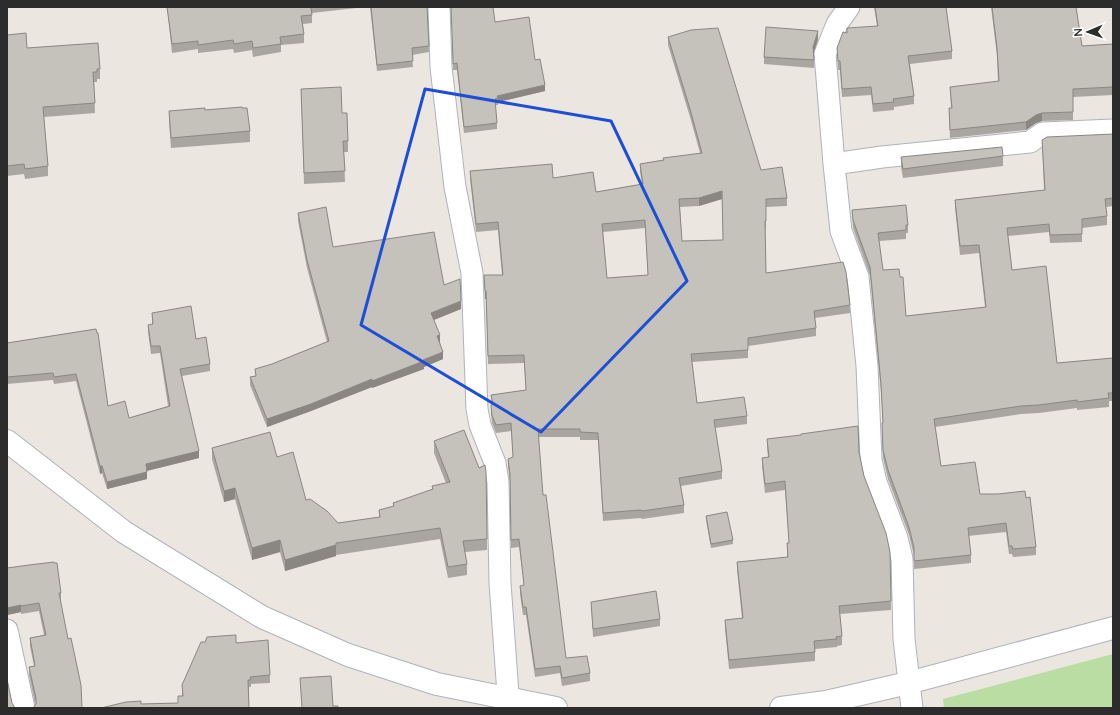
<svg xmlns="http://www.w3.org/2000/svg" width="1120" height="715" viewBox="0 0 1120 715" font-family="Lato,sans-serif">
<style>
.green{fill:#b9dda2}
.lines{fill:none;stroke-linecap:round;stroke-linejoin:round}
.street-casing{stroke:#b0b2bb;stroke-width:23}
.secondary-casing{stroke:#b0b2bb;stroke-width:24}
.street{stroke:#fff;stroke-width:21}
.secondary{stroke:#fff;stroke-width:22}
.wall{fill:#a9a6a1;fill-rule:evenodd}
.shaded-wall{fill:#8a8783}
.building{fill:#c5c1bb;stroke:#8a8783;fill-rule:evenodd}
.marked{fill:none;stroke:#1d4ed8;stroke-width:3;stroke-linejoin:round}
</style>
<rect width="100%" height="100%" fill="#ece6e0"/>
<!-- green -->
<path class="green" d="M 1113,654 L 1113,708 L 944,708 L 943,699 Z"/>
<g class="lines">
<defs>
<path id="street" d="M 439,7 L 441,67 L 455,187 L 472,273 L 477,409 L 480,425 L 495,463 L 498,482 L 500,583 L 509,708
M 849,7 L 837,24 L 825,54 L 834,164 L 841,231 L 858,277 L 867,366 L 871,460 L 876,482 L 897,538 L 902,559 L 904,639 L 912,708
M 834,164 L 882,157 L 1030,142 L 1043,133 L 1113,130
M 7,630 L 24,708"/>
<path id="secondary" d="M 7,441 L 124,532 L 262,617 L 348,655 L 437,684 L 556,708
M 781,708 L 826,702 L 908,683 L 1113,628"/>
</defs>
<!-- street casing -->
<use href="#street" class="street-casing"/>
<!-- secondary casing -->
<use href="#secondary" class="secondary-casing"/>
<!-- street -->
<use href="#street" class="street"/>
<!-- secondary -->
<use href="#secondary" class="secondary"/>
</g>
<!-- wall -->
<path class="wall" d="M 167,7 L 365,7 L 312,13 L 312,23 L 303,24 L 304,34 L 304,43 L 281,45 L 281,52 L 253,57 L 252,50 L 234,53 L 233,49 L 198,53 L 198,49 L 172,53 Z
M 370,7 L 427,7 L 429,52 L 412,55 L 413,67 L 377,71 Z
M 451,7 L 495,22 L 535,60 L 545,91 L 498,102 L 498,105 L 495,105 L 497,123 L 497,129 L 464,133 L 457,70 L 453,70 L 453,66 Z
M 874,7 L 946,7 L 952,51 L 952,59 L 910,64 L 914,96 L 914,104 L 894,107 L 894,110 L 873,112 L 871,95 L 842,97 L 840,70 L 838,70 L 837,48 L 847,33 L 877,26 Z
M 991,7 L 1076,7 L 1082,46 L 1113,44 L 1113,95 L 1073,97 L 1073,120 L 1042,121 L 1036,123 L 1026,130 L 950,138 L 949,116 L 949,108 L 951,108 L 950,87 L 998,82 L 997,56 Z
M 7,35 L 27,48 L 100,69 L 100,79 L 97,79 L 97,82 L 94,82 L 95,113 L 44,117 L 48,166 L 48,176 L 25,179 L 24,174 L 7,176 Z
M 668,37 L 761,170 L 787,198 L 787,206 L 766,207 L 766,229 L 765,229 L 766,273 L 850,305 L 850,313 L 815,318 L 816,328 L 816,336 L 748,346 L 748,358 L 692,362 L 697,403 L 747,416 L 747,424 L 715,428 L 722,471 L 722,479 L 681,486 L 684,505 L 684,513 L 642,519 L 641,518 L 603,521 L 598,440 L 580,440 L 580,437 L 538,437 L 543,495 L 566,658 L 590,673 L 590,681 L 562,686 L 560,673 L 535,677 L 526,615 L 523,615 L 520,594 L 520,586 L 524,585 L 519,547 L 511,548 L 510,482 L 508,467 L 508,459 L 513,457 L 511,431 L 496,433 L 492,423 L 491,413 L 491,405 L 492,404 L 491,395 L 526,390 L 524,363 L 488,364 L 486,299 L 485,299 L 484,275 L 502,275 L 498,230 L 476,232 L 470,179 L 470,171 L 553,178 L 596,192 L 642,184 L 640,172 L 640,164 L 700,153 L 690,117 L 668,45 ZM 722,199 L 723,240 L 682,241 L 680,207 L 699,206 ZM 645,228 L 648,275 L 607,278 L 603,232 Z
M 818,39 L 814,53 L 814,68 L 764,64 L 764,57 Z
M 301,89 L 342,113 L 348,141 L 348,152 L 344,152 L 345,182 L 304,184 Z
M 205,110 L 250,131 L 250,142 L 171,148 L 169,122 L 169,111 Z
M 1113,134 L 1113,206 L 1106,207 L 1107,216 L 1107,225 L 1082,228 L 1082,242 L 1050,243 L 1049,232 L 1008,236 L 1012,270 L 1057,363 L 1113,358 L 1113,401 L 1109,401 L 1109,407 L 1077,410 L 1077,408 L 1039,413 L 1021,414 L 935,427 L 941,466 L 980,494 L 1026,498 L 1036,547 L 1036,555 L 1013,557 L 1012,554 L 1009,554 L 1006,532 L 968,536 L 971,555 L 971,563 L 914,569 L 914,556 L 909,535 L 888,479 L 883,458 L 882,432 L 882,423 L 883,423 L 881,392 L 870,276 L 853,228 L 852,210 L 908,225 L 908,233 L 906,233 L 906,239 L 879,241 L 883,270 L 900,277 L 906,316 L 985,307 L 979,253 L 960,255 L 955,208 L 955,200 L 1044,190 L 1042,140 Z
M 1003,156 L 1003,166 L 903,178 L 901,167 L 901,157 Z
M 298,213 L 333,247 L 444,285 L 461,309 L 434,320 L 440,342 L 443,359 L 424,367 L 424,369 L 372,388 L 372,387 L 311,411 L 267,427 L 250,385 L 250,377 L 255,376 L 272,364 L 327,342 L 307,268 L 298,221 Z
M 152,313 L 196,339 L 210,364 L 210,371 L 182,376 L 199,458 L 147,471 L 147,479 L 107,489 L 102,473 L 100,474 L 76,381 L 54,384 L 53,380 L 7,384 L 7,343 L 96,329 L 108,406 L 129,418 L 168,406 L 160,353 L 151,354 L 148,332 L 148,325 L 152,325 Z
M 767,439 L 859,452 L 864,476 L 890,552 L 891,610 L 840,614 L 842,636 L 842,645 L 837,646 L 837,647 L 815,649 L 815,661 L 729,669 L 725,629 L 725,620 L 742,618 L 737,570 L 737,562 L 787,557 L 787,543 L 789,543 L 785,490 L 765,493 L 762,466 L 762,458 L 768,457 L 767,448 Z
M 434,441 L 487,539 L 487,550 L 465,552 L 467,564 L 467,575 L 448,578 L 440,539 L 336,555 L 336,556 L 285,571 L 280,552 L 252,560 L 235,499 L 224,502 L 212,459 L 212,448 L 277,457 L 306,500 L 338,523 L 379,517 L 379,510 L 393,507 L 393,503 L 432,490 L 432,486 L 446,483 L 434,453 Z
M 706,516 L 733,540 L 733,544 L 711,548 L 706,520 Z
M 7,568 L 61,593 L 61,600 L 60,600 L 35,704 L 29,675 L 29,667 L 34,666 L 30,646 L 30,638 L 44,635 L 39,611 L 21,614 L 21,612 L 7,615 Z
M 591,602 L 660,619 L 660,626 L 593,637 Z
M 236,643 L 270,675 L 270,683 L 251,684 L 251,687 L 249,687 L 249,708 L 141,704 L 178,703 L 182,696 L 182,685 Z"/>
<!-- shaded-wall -->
<path class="shaded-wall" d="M 818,31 L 818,39 L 813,55 L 813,47 Z
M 545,85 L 545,91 L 498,102 L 497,96 Z
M 1042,113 L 1042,121 L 1036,123 L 1026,130 L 1026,122 L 1036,115 Z
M 722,191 L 722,199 L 699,206 L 699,198 Z
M 485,291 L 486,291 L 486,299 L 485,299 Z
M 461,301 L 461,309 L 431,321 L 431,313 Z
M 440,335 L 440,342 L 437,343 L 437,336 Z
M 443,352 L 443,359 L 424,367 L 424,369 L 372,388 L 372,381 Z
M 372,379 L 372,387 L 311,411 L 267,427 L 267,419 Z
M 199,451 L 199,458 L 146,471 L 146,464 Z
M 100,466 L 102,466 L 102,473 L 100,474 Z
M 147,472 L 147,479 L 107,489 L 107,482 Z
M 235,488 L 235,499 L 224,502 L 224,491 Z
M 280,540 L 280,552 L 252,560 L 252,548 Z
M 336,543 L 336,556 L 285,571 L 285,560 Z
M 21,605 L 21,612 L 7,615 L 7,608 Z"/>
<!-- building -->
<path class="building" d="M 167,7 L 311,7 L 312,15 L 301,16 L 304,34 L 280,37 L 281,44 L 253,48 L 252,41 L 234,44 L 233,40 L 198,45 L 198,41 L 172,44 Z
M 371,7 L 427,7 L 429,46 L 412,48 L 413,61 L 377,65 Z
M 451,7 L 493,7 L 495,22 L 529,17 L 535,60 L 540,59 L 545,85 L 497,96 L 498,98 L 495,99 L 497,123 L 464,127 L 457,63 L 453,64 L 453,59 Z
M 875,7 L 946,7 L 952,51 L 908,56 L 914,96 L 893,99 L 894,102 L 873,104 L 871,87 L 842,89 L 840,61 L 838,61 L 837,48 L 843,32 L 847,33 L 847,28 L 878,26 Z
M 992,7 L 1076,7 L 1082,46 L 1113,44 L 1113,87 L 1073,89 L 1073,112 L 1042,113 L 1036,115 L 1026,122 L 950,130 L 949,108 L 952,108 L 950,87 L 999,81 L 997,48 Z
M 766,27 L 818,31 L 813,47 L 814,60 L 764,57 Z
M 718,28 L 761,170 L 782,167 L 787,198 L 766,199 L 766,221 L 765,221 L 766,273 L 843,262 L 846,272 L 850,305 L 814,311 L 816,328 L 748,338 L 748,350 L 691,354 L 697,403 L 744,397 L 747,416 L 714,420 L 722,471 L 679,478 L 684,505 L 642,511 L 641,510 L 603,513 L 598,433 L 580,432 L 580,429 L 538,429 L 543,495 L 546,495 L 566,658 L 587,656 L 590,673 L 562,678 L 560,666 L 535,669 L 526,607 L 523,607 L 520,586 L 524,585 L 519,539 L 511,540 L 510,474 L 508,459 L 513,457 L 511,423 L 496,425 L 492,415 L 491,405 L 493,404 L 491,395 L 526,390 L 524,355 L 488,356 L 486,291 L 485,291 L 484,275 L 503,275 L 498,222 L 476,224 L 470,171 L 552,164 L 553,178 L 593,172 L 596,192 L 643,184 L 640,164 L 664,160 L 663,158 L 702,153 L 690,109 L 668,37 L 691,30 ZM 722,191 L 723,240 L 682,241 L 679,199 L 699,198 ZM 645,220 L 648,275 L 607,278 L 602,224 Z
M 26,33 L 27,48 L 98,43 L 100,69 L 97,69 L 97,72 L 93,72 L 95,103 L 43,107 L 48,166 L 25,169 L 24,164 L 7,166 L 7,35 Z
M 341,87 L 342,113 L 347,113 L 348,141 L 343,141 L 345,171 L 304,173 L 301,89 Z
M 242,107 L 242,108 L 247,108 L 250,131 L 171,138 L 169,111 L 205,108 L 205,110 Z
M 1113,134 L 1113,198 L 1105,199 L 1107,216 L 1082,219 L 1082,234 L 1050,235 L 1049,224 L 1007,228 L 1012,270 L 1046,266 L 1057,363 L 1113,358 L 1113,393 L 1108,393 L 1109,398 L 1077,402 L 1077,400 L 1039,405 L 1021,406 L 934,419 L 941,466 L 975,462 L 980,494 L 998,494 L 1025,491 L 1026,498 L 1030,497 L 1036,547 L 1013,549 L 1012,546 L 1009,546 L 1006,523 L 968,528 L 971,555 L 914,561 L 914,548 L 909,527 L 888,470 L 883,450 L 882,423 L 883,423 L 881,384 L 870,267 L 853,220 L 852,210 L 906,205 L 908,225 L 906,225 L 906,230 L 878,233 L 883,270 L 899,269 L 900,277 L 903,277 L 906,316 L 986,307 L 979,245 L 960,246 L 955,200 L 1045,190 L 1042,140 L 1047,137 Z
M 1002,147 L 1003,156 L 903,169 L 901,157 Z
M 326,207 L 333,247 L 434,232 L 444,285 L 460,279 L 461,301 L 431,313 L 440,335 L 437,336 L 443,352 L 423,360 L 424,361 L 372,381 L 372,379 L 311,404 L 267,419 L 250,377 L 256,376 L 255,369 L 272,364 L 329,341 L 307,260 L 298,213 Z
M 191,306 L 196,339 L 206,337 L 210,364 L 180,369 L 199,451 L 146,464 L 147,472 L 107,482 L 102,466 L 100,466 L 76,374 L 54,377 L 53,373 L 7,377 L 7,343 L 96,329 L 97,333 L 98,333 L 108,406 L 125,401 L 129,418 L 170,406 L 160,346 L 151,346 L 148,325 L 153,324 L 152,313 Z
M 858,426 L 859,452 L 864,476 L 886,533 L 890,552 L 891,601 L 839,606 L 842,636 L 836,637 L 837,639 L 814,641 L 815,652 L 729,660 L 725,620 L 743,618 L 737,562 L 788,557 L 787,543 L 789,543 L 785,481 L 765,484 L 762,458 L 769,457 L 767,439 L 801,435 L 801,434 Z
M 464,430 L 479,468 L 485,465 L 486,472 L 487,539 L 463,541 L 467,564 L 448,567 L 440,528 L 336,543 L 336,545 L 285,560 L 280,540 L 252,548 L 235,488 L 224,491 L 212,448 L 270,432 L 277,457 L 293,452 L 306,500 L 310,499 L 327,511 L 338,523 L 380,517 L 379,510 L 394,506 L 393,503 L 433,489 L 432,486 L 450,482 L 434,441 Z
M 727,512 L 733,540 L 711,544 L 706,516 Z
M 54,562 L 54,563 L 57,563 L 61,593 L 59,593 L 68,639 L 71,638 L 81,685 L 82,708 L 33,708 L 36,704 L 36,698 L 29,667 L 35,666 L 30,638 L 46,635 L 39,603 L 21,606 L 21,605 L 7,608 L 7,568 L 29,565 Z
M 656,591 L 660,619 L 593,629 L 591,602 Z
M 236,635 L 236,643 L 268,640 L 270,675 L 250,677 L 251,680 L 248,680 L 249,708 L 101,708 L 126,702 L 141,701 L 141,704 L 178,703 L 178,696 L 183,696 L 182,685 L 201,642 L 205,642 L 207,637 Z
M 331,676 L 333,706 L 338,706 L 338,708 L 302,708 L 300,678 Z
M 7,679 L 12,703 L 15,708 L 7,708 Z"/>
<!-- marked area -->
<path class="marked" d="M 425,89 L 611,121 L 687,281 L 541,432 L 361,325 Z"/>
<!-- border -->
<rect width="1120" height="715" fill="none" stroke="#2c2c2c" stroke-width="16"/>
<!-- north arrow -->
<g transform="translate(1088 32) rotate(268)" stroke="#ffffff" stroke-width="3" paint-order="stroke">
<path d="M0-3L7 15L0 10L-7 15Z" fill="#2c2c2c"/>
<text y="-6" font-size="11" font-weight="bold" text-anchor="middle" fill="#2c2c2c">N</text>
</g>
</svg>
